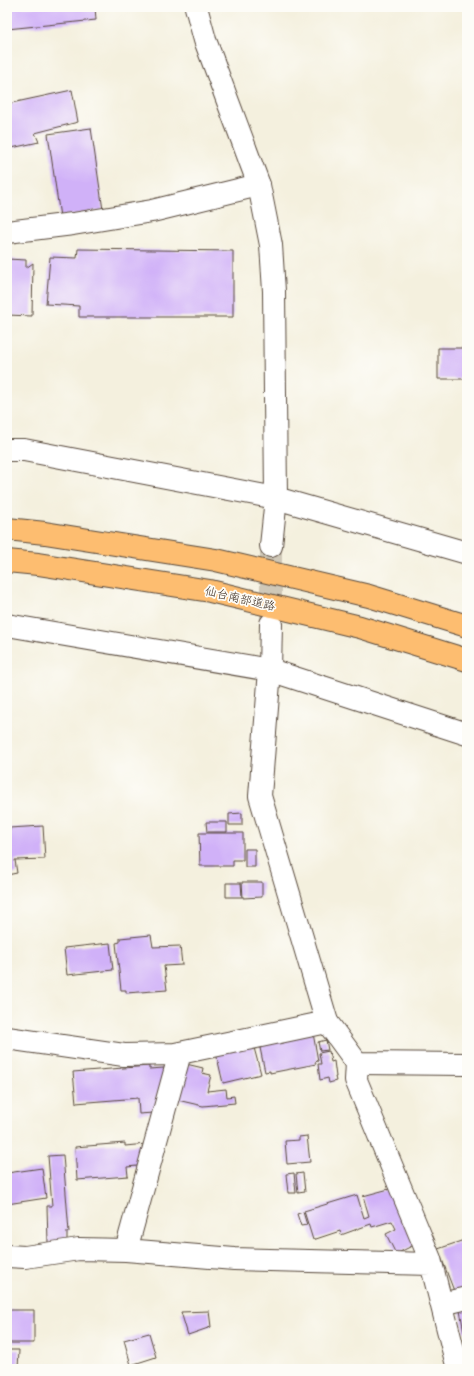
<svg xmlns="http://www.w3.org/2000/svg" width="474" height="1376" viewBox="0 0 474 1376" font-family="'Architects Daughter','Klee One',sans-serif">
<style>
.building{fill:#d0b1f8}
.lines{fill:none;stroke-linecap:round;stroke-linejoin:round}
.tertiary-tunnel{stroke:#cfc8b8;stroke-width:22;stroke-dasharray:22 11;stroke-linecap:butt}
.minor-casing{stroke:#57483b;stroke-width:24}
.tertiary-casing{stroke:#57483b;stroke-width:24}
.motorway-casing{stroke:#57483b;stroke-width:24}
.minor{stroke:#fff;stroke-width:22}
.tertiary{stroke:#fff;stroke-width:22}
.motorway{stroke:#fdbd6f;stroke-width:22}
.labels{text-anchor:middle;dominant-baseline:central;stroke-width:3.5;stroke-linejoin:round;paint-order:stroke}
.street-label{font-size:12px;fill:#3b2a1e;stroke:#fdfcf7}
</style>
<rect width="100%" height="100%" fill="#fdfcf7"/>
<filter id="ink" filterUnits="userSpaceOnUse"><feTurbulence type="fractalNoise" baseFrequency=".025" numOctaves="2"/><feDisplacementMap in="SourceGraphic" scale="8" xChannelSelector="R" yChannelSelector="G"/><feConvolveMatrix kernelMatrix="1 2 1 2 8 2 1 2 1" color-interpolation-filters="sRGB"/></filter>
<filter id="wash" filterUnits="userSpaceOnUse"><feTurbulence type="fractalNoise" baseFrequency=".012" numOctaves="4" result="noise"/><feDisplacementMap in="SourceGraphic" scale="16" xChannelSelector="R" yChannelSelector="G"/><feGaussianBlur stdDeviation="0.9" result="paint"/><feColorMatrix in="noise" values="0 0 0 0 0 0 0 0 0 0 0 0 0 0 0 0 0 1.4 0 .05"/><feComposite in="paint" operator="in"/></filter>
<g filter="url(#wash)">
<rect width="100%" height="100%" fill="#f4f0de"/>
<g id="blocks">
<!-- building -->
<path class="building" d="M 7,7 L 95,7 L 96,20 L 7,29 Z
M 72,90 L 78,122 L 35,133 L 39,142 L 7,149 L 7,104 Z
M 91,128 L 103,210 L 60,217 L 48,134 Z
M 78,249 L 233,251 L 233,317 L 79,317 L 79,306 L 46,304 L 50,257 L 77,258 Z
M 7,259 L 26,260 L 26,268 L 33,263 L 32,316 L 7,315 Z
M 438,348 L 467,348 L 467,379 L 438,379 Z
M 242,813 L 242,825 L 229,825 L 229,814 Z
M 206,822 L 227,822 L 227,832 L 207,832 Z
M 43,826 L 45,859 L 15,860 L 17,873 L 7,875 L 7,831 L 10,831 L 9,828 Z
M 199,833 L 243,833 L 243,860 L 233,860 L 233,866 L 200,866 Z
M 245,849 L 255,849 L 255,867 L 245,867 Z
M 242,882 L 262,882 L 262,897 L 243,898 Z
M 226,883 L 241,883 L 242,897 L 226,897 Z
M 151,935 L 153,947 L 180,946 L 182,965 L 164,966 L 167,990 L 126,993 L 126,990 L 121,990 L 116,943 L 120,942 L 120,938 Z
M 110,943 L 113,970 L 67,975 L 64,948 Z
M 313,1033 L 318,1061 L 315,1062 L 316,1064 L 270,1073 L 270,1071 L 265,1072 L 259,1043 Z
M 326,1040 L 328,1050 L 320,1051 L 318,1042 Z
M 253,1044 L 261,1074 L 223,1083 L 216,1053 Z
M 329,1051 L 331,1062 L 334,1061 L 336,1077 L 335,1077 L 336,1081 L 329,1083 L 328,1078 L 320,1080 L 318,1064 L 321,1064 L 319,1053 Z
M 182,1063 L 203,1068 L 202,1073 L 211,1075 L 207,1091 L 226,1089 L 227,1097 L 234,1096 L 235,1103 L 203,1106 L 173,1099 Z
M 149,1066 L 149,1069 L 164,1068 L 165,1086 L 159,1109 L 153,1110 L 153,1113 L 139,1114 L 138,1098 L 76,1103 L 73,1072 Z
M 307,1136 L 310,1162 L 287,1164 L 285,1141 L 299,1140 L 299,1137 Z
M 125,1143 L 125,1146 L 146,1144 L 147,1165 L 127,1167 L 128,1176 L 77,1180 L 75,1147 Z
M 63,1155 L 69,1232 L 67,1232 L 67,1243 L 48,1243 L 47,1206 L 52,1206 L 48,1156 Z
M 42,1168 L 46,1198 L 7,1204 L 7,1173 Z
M 294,1173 L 296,1193 L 288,1193 L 286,1174 Z
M 303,1173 L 305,1192 L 298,1193 L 296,1174 Z
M 389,1189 L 416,1244 L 396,1254 L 386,1234 L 396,1229 L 392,1221 L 372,1227 L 371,1224 L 341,1235 L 340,1231 L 313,1240 L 304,1211 L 357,1195 L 364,1218 L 369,1216 L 363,1196 Z
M 303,1212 L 307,1225 L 301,1226 L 297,1214 Z
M 467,1239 L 467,1287 L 454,1291 L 438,1249 Z
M 467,1303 L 467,1331 L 464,1332 L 459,1305 Z
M 7,1310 L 34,1310 L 34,1343 L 7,1343 Z
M 209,1311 L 211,1327 L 188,1335 L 181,1312 Z
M 149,1333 L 156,1357 L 131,1365 L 124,1340 Z
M 7,1350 L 19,1350 L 18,1369 L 7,1369 Z"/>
</g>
</g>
<g filter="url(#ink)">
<use href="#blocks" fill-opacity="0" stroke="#57483b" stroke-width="1"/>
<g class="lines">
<!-- tertiary-tunnel -->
<path class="tertiary-tunnel" d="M 271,546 L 271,624"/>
<defs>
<path id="minor" d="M 7,232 L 73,224 L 152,211 L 259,185
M 7,625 L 270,670 L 467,734
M 7,1038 L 124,1055 L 175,1054 L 327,1022
M 357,1063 L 356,1080 L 430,1259 L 458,1369
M 126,1250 L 180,1053
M 7,1256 L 25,1257 L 79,1249 L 126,1250 L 234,1259 L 431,1264
M 442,1304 L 467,1298"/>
<path id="tertiary" d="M 196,7 L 205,40 L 259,185 L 271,245 L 274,291 L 276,498 L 271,546
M 7,450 L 24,450 L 276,498 L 467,553
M 271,624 L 270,670 L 260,796 L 327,1022 L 357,1063 L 467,1064"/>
<path id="motorway" d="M 7,529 L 45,533 L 216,560 L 369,596 L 467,626
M 7,561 L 38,564 L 210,591 L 360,627 L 467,660"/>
</defs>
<!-- minor casing -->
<use href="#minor" class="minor-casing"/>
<!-- tertiary casing -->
<use href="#tertiary" class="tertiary-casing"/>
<!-- motorway casing -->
<use href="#motorway" class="motorway-casing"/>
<!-- minor -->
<use href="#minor" class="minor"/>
<!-- tertiary -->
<use href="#tertiary" class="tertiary"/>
<!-- motorway -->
<use href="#motorway" class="motorway"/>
</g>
</g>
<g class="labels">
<!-- street labels -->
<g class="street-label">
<text transform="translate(240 599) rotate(13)">仙台南部道路</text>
</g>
</g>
<!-- margin -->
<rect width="474" height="1376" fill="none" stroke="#fdfcf7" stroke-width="24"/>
</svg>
